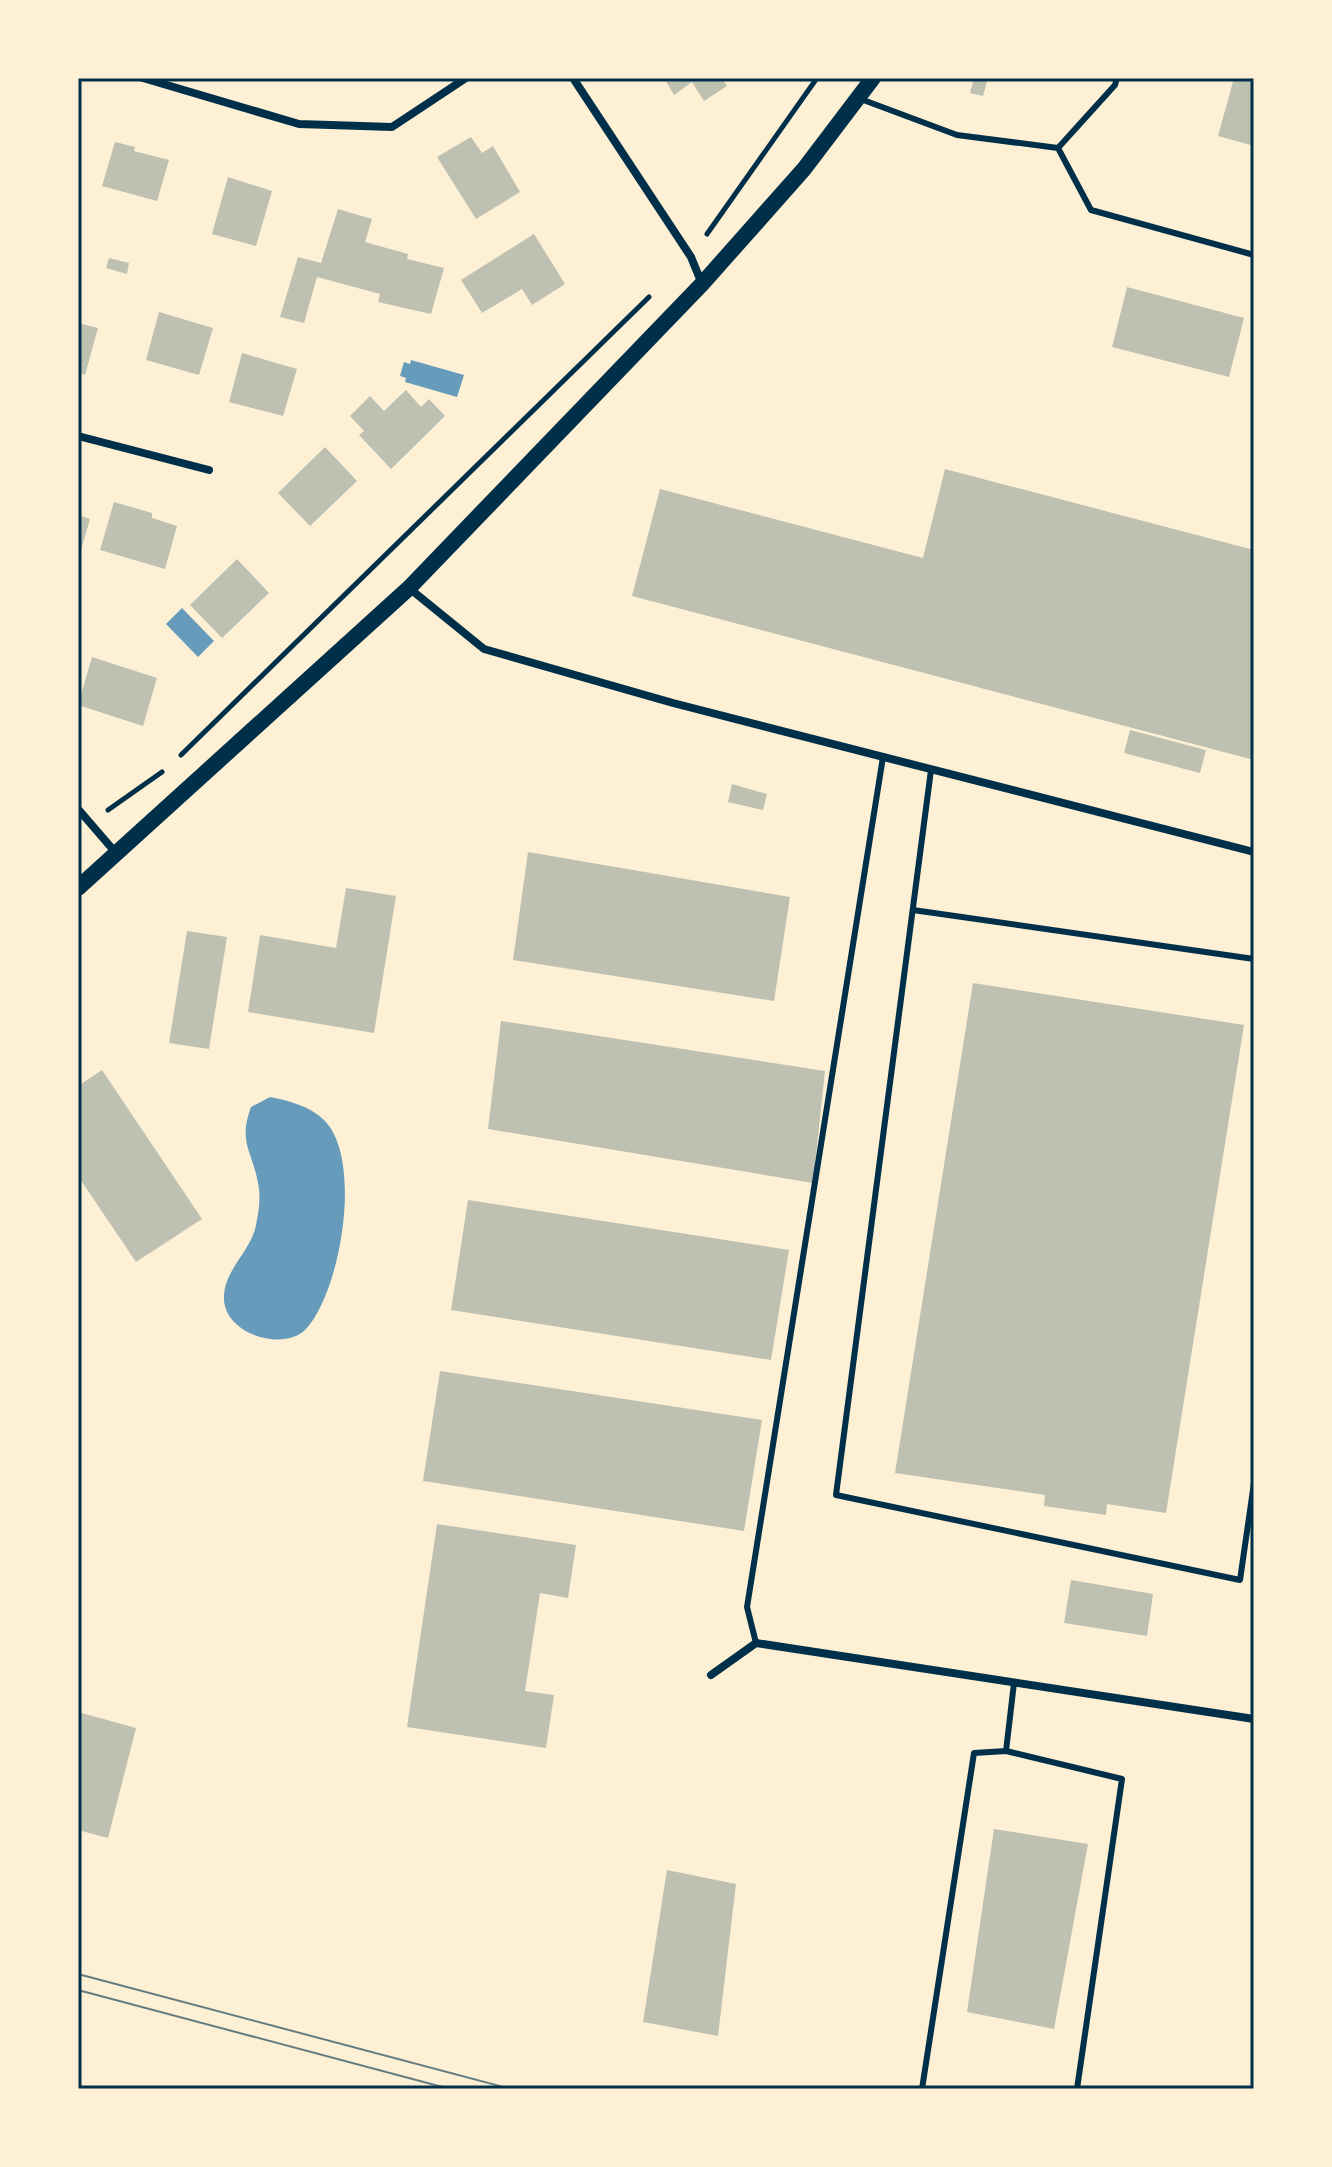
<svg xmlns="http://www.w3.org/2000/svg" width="1332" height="2167" viewBox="0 0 1332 2167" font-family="Poppins,sans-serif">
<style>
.water{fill:#669bbc}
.building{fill:#bec0b2}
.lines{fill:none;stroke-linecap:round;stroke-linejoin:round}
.path{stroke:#003049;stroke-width:5}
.service{stroke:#003049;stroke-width:6}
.minor{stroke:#003049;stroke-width:8}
.secondary{stroke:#003049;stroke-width:16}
.tram{stroke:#657d81;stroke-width:2}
.neatline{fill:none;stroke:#003049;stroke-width:3}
</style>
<rect width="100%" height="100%" fill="#fdf0d5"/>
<!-- water -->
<path class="water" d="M 411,360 L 464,375 L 457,397 L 405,382 L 406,378 L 400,376 L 404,362 L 410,364 Z
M 182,608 L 214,641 L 198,657 L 166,624 Z
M 270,1097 C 290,1101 310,1106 325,1121 C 363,1161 341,1291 306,1329 C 285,1352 222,1335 224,1296 C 225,1269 251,1251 256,1225 C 259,1210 261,1198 258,1183 C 252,1150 238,1143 251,1107 Z"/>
<!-- building -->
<path class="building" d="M 664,78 L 722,78 L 727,86 L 704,101 L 692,82 L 674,95 Z
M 974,78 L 988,78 L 983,96 L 970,93 Z
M 1234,78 L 1254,78 L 1254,146 L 1218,136 Z
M 471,137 L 482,153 L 493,146 L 520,192 L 476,219 L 437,157 Z
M 115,142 L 135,147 L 134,151 L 169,160 L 157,201 L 102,186 Z
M 228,177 L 272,191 L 256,246 L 212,234 Z
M 338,209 L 372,219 L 365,242 L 408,254 L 407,259 L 444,268 L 431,314 L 378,302 L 380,294 L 317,277 L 304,323 L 280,317 L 298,257 L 321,263 Z
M 534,234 L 565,284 L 532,305 L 522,289 L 482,313 L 461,280 Z
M 109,258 L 129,263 L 127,274 L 106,268 Z
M 1127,287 L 1244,318 L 1229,377 L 1112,347 Z
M 159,312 L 213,328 L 199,375 L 146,360 Z
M 78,323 L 98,328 L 85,375 L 78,373 Z
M 242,353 L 297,369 L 283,416 L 229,402 Z
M 406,390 L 421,407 L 429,399 L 445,416 L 391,469 L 359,435 L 364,431 L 350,416 L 370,396 L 384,411 Z
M 325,447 L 357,481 L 310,526 L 278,493 Z
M 945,469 L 1254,550 L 1254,760 L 632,596 L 660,489 L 923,558 Z
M 114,502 L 152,513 L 152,518 L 177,526 L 165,569 L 100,550 Z
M 78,515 L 90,519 L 79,557 L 78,557 Z
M 237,559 L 269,593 L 222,638 L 190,605 Z
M 92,657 L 157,678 L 143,726 L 78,705 Z
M 1130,730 L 1206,750 L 1200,773 L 1124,753 Z
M 732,784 L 767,794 L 763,810 L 728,802 Z
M 528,852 L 790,897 L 774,1001 L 513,960 Z
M 346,888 L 396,896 L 374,1033 L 248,1012 L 260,935 L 336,948 Z
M 187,931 L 227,937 L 209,1049 L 169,1043 Z
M 973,983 L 1244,1025 L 1166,1513 L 1107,1504 L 1106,1515 L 1044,1506 L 1045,1495 L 895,1473 Z
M 501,1021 L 825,1071 L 813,1183 L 488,1129 Z
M 102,1070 L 202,1219 L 136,1262 L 78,1176 L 78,1086 Z
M 468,1200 L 789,1250 L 771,1360 L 451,1310 Z
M 440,1371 L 762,1420 L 744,1531 L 423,1481 Z
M 437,1524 L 576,1545 L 568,1598 L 540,1593 L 525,1691 L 554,1695 L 546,1748 L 407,1727 Z
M 1071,1580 L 1153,1594 L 1147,1636 L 1064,1623 Z
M 78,1712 L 136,1728 L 108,1838 L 78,1830 Z
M 994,1829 L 1088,1844 L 1054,2029 L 967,2012 Z
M 667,1870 L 736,1884 L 718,2036 L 643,2022 Z"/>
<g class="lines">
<!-- path -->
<path class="path" d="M 707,234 L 817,78
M 181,755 L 649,297
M 108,810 L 162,772"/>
<!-- service -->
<path class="service" d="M 858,98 L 957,135 L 1058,148 L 1115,85 L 1117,78
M 1058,148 L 1091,210 L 1254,255
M 931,770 L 836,1495 L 1240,1580 L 1254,1483
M 913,910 L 1254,959
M 756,1643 L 747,1607 L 883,757
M 1006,1751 L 1014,1683
M 922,2089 L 974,1753 L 1006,1751 L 1122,1779 L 1077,2089"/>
<!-- minor -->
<path class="minor" d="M 143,78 L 299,124 L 392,127 L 466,78
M 573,78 L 691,257 L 702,284
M 78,436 L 209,470
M 409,588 L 484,649 L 673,703 L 1254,852
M 78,809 L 116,853
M 711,1675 L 756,1643 L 1254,1719"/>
<!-- secondary -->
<path class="secondary" d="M 78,888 L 409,588 L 702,284 L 804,169 L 873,78"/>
<!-- tram -->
<path class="tram" d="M 78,1974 L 511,2089
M 78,1990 L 450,2089"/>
</g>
<!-- border -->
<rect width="1332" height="2167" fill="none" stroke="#fdf0d5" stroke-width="160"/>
<rect x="80" y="80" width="1172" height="2007" class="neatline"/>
</svg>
